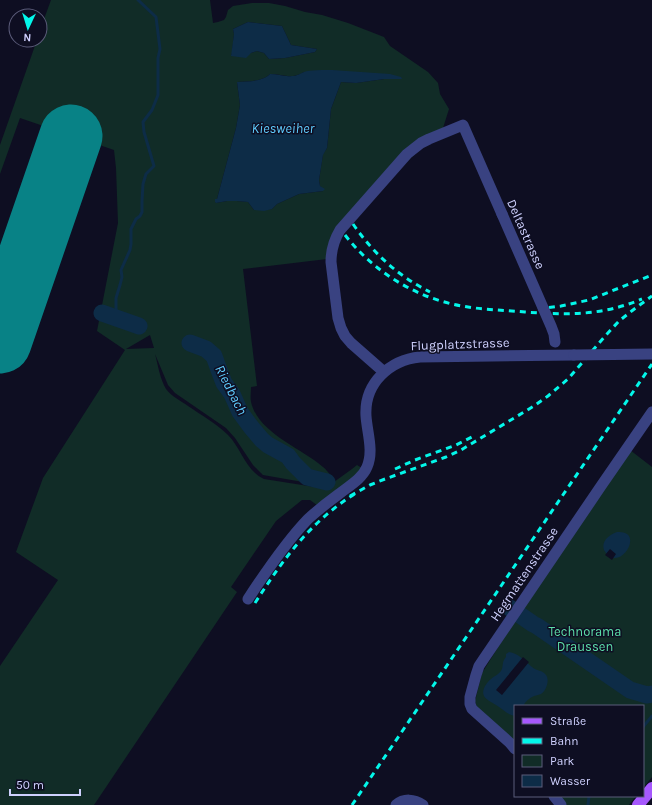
<svg xmlns="http://www.w3.org/2000/svg" width="652" height="805" viewBox="0 0 652 805" font-family="Karla,sans-serif">
<style>
.green{fill:#112c27;fill-rule:evenodd}
.water{fill:#0d2c47}
.pier{fill:#0e0e22}
.lines{fill:none;stroke-linecap:round;stroke-linejoin:round}
.stream{stroke:#0d2c47;stroke-width:3}
.river{stroke:#0d2c47;stroke-width:17}
.runway{stroke:#088286;stroke-width:63}
.minor{stroke:#394281;stroke-width:11}
.major{stroke:#a658fd;stroke-width:12}
.rail{stroke:#03f7ea;stroke-width:3;stroke-dasharray:6 5;stroke-linecap:butt}
.minor-bridge{stroke:#394281;stroke-width:11}
.labels{text-anchor:middle;dominant-baseline:central;stroke-width:3;stroke-linejoin:round;paint-order:stroke}
.street-label{font-size:13px;fill:#cfd1fe;stroke:#0e0e22}
.park-label{font-size:13px;fill:#5cdea9;stroke:#0e0e22}
.water-label{font-size:14px;font-style:italic;fill:#5fccfd;stroke:#0e0e22}
</style>
<rect width="100%" height="100%" fill="#0e0e22"/>
<!-- green -->
<path class="green" d="M 51,0 L 210,0 L 213,23 L 218,22 L 224,20 L 226,17 L 228,10 L 233,6 L 252,3 L 269,3 L 285,6 L 305,12 L 322,15 L 348,23 L 384,37 L 390,46 L 428,72 L 438,83 L 440,94 L 449,109 L 443,128 L 340,224 L 327,259 L 243,269 L 257,386 L 251,387 C 251,392 250,397 251,402 C 258,433 301,448 323,467 C 326,469 328,473 331,475 L 330,480 L 320,485 L 263,475 L 253,465 L 235,438 L 226,428 L 175,393 L 168,385 L 155,354 C 158,365 160,379 166,389 C 171,396 181,401 188,406 C 201,415 216,423 228,435 C 241,448 246,471 264,479 L 321,488 L 327,487 L 352,469 L 357,465 L 365,470 L 321,508 L 310,500 L 302,500 L 276,521 L 231,587 L 237,592 L 94,805 L 0,805 L 0,666 L 58,580 L 16,552 L 43,478 L 125,350 L 97,331 L 118,223 L 116,168 L 114,150 L 20,118 L 0,174 L 0,145 L 37,40 L 40,40 L 40,30 ZM 248,22 L 282,26 L 291,45 L 317,49 L 315,52 L 285,58 L 269,59 L 264,53 L 257,51 L 251,53 L 231,55 L 232,53 L 234,34 L 233,29 ZM 304,72 L 402,79 L 384,79 L 356,83 L 341,82 L 331,109 L 327,148 L 323,154 L 319,180 L 320,186 L 323,191 L 299,194 L 277,204 L 272,209 L 254,210 L 248,202 L 237,201 L 227,201 L 216,203 L 215,201 L 215,199 L 217,199 L 236,128 L 240,105 L 237,82 C 248,81 262,82 270,74 C 283,74 291,80 304,72 ZM 150,335 L 154,348 L 126,349 Z
M 630,450 L 652,467 L 652,777 L 643,788 L 643,706 L 515,706 L 515,743 L 477,708 L 475,701 L 482,673 L 512,625 Z
M 558,796 L 636,796 L 629,805 L 564,805 Z"/>
<!-- water -->
<path class="water" d="M 248,22 L 282,26 L 291,45 L 317,49 L 315,52 L 285,58 L 269,59 L 264,53 L 257,51 L 251,53 L 246,58 L 231,56 L 234,34 L 233,29 Z
M 332,70 L 390,74 L 401,77 L 402,79 L 384,79 L 356,83 L 341,82 L 331,109 L 327,148 L 323,155 L 319,180 L 320,186 L 325,189 L 323,191 L 299,194 L 277,204 L 272,209 L 264,211 L 254,210 L 248,202 L 237,201 L 227,201 L 216,203 L 215,202 L 215,199 L 217,199 L 236,128 L 240,105 L 237,82 C 248,81 262,82 270,74 C 278,74 284,77 292,76 C 297,76 299,74 304,72 C 309,70 325,70 332,70 Z
M 617,532 C 643,530 625,564 611,557 C 608,556 606,553 604,550 C 601,541 609,535 617,532 Z
M 509,652 C 518,653 526,662 532,667 C 536,671 543,670 546,675 C 550,680 546,691 541,694 C 539,695 537,695 534,696 C 529,698 526,701 523,706 L 515,706 L 515,716 C 507,715 503,709 496,705 C 493,703 486,700 484,696 C 481,690 487,682 491,679 C 494,676 498,675 501,671 C 504,666 501,663 506,657 L 506,654 Z"/>
<!-- pier -->
<path class="pier" d="M 610,549 L 616,554 L 612,560 L 605,555 Z
M 523,657 L 529,662 L 502,695 L 496,690 Z"/>
<g class="lines">
<!-- stream -->
<path class="stream" d="M 116,318 L 116,298 L 120,285 L 122,277 L 121,270 L 130,250 L 131,244 L 131,229 L 136,219 L 140,216 L 142,212 L 142,201 L 143,184 L 146,174 L 154,166 L 144,132 L 143,122 L 152,110 L 158,95 L 158,58 L 160,49 L 156,17 L 138,0
M 643,727 L 652,716
M 588,805 L 589,796"/>
<!-- river -->
<path class="river" d="M 102,313 L 139,326
M 190,343 L 206,349 L 214,356 L 219,370 L 224,383 L 232,394 L 240,412 L 251,427 L 262,440 L 268,445 L 288,456 L 293,463 L 307,477 L 327,482
M 510,608 L 533,624 L 537,626 L 630,690 L 647,695 L 652,694"/>
<!-- runway -->
<path class="runway" d="M 0,342 L 71,136"/>
<!-- minor -->
<path class="minor" d="M 384,372 L 351,343 L 345,336 L 341,328 L 338,318 L 331,262 C 331,250 334,240 340,230 L 407,154 L 421,143 L 429,139 L 463,125 L 502,214
M 248,599 C 265,573 286,542 308,519 C 318,510 328,502 339,494 C 349,486 362,479 367,467 C 374,451 367,432 366,416 C 364,383 390,360 420,357 L 574,355
M 515,749 L 510,743 L 472,709 L 470,704 L 470,697 L 476,675 L 479,666 L 483,660 L 601,486 L 652,412
M 554,796 L 561,805
M 396,805 C 404,798 414,799 423,805"/>
<!-- major -->
<path class="major" d="M 638,805 L 652,788"/>
<!-- rail -->
<path class="rail" d="M 353,224 C 373,253 398,276 430,292
M 345,235 C 374,272 416,298 462,306 C 483,310 504,310 525,312 C 568,315 601,316 642,299
M 538,309 L 561,306 L 589,300 L 652,275
M 395,469 L 415,460 L 456,445 L 476,435
M 350,496 L 370,485 L 385,479 L 446,457 L 461,450 L 534,406 L 548,396 L 568,379 L 606,335 L 619,321 L 633,310 L 652,296
M 255,603 C 284,558 310,522 356,493
M 352,805 L 652,364"/>
<!-- minor-bridge -->
<path class="minor-bridge" d="M 502,214 L 551,326 L 554,334 L 555,342
M 574,355 L 652,354"/>
</g>
<g class="labels">
<!-- street labels -->
<g class="street-label">
<text transform="translate(526 234) rotate(66)">Deltastrasse</text>
<text transform="translate(460 344) rotate(-2)">Flugplatzstrasse</text>
<text transform="translate(524 574) rotate(-56)">Hegmattenstrasse</text>
</g>
<!-- park labels -->
<g class="park-label">
<text x="585" y="631">Technorama<tspan x="585" dy="15">Draussen</tspan></text>
</g>
<!-- water labels -->
<g class="water-label">
<text x="283" y="128">Kiesweiher</text>
<text transform="translate(231 390) rotate(63)">Riedbach</text>
</g>
</g>
<!-- legend -->
<rect x="514" y="705" width="130" height="92" fill="#0e0e22" stroke="#5b5c7a"/>
<rect x="522" y="718" width="20" height="6" fill="#a658fd" stroke="#5b5c7a"/>
<text x="550" y="725" font-size="12" fill="#cfd1fe">Straße</text>
<rect x="522" y="738" width="20" height="6" fill="#03f7ea" stroke="#5b5c7a"/>
<text x="550" y="745" font-size="12" fill="#cfd1fe">Bahn</text>
<rect x="522" y="755" width="20" height="12" fill="#112c27" stroke="#5b5c7a"/>
<text x="550" y="765" font-size="12" fill="#cfd1fe">Park</text>
<rect x="522" y="775" width="20" height="12" fill="#0d2c47" stroke="#5b5c7a"/>
<text x="550" y="785" font-size="12" fill="#cfd1fe">Wasser</text>
<!-- north arrow -->
<g transform="translate(28 28) rotate(184)"><circle r="19" fill="#0e0e22" stroke="#5b5c7a"/>
<path d="M0-3L7 15L0 10L-7 15Z" fill="#03f7ea"/>
<text y="-6" font-size="11" font-weight="bold" text-anchor="middle" fill="#cfd1fe">N</text>
</g>
<!-- scale -->
<path d="M10 789v6h70v-6" fill="none" stroke="#cfd1fe" stroke-width="2"/>
<text x="16" y="789" font-size="12" fill="#cfd1fe" stroke="#0e0e22" stroke-width="3" paint-order="stroke">50 m</text>
</svg>
